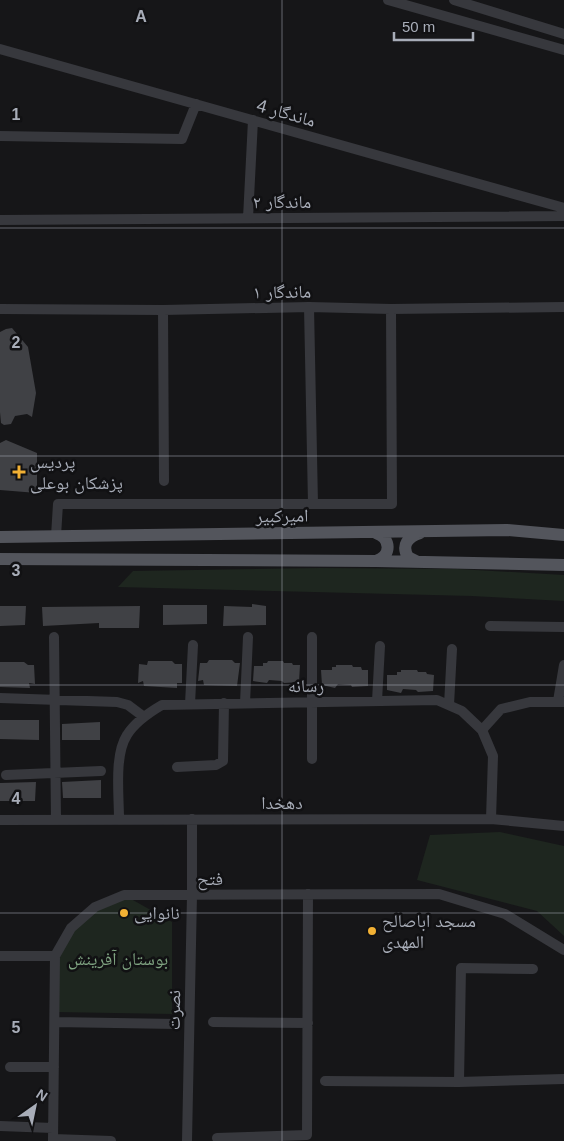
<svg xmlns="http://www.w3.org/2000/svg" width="564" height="1141" viewBox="0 0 564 1141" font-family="Arial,'Noto Naskh Arabic',sans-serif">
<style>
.green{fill:#1e261f}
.building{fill:#404145}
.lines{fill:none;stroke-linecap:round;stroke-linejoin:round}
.minor{stroke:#37383d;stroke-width:10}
.major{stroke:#53555c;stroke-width:12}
.grid{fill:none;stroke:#a8adb8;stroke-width:1;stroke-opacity:0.55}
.poi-dot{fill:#f2b134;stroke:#111113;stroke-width:2}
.labels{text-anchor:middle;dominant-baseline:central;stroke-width:5;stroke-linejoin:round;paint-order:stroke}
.street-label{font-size:18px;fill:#a8adb8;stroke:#111113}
.poi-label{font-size:18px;fill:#a8adb8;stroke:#111113;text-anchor:start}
.park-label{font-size:18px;fill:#7fa381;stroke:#111113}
.grid-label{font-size:16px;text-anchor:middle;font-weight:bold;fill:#a8adb8;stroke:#111113;stroke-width:5;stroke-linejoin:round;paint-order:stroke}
</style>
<rect width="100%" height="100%" fill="#161618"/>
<!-- green -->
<path class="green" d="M 319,568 L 458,569 L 564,575 L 564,601 L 472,596 L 118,587 L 133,571 Z
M 500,832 L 564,846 L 564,936 L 537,911 L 417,880 L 430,835 Z
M 124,895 L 172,922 L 172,1014 L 55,1012 L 55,956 L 71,928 L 95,907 Z"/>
<!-- building -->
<path class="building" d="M 12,328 L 28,347 L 36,393 L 32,417 L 27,414 L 15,416 L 11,424 L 4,425 L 1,423 L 0,412 L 0,332 L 6,329 Z
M 6,440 L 37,453 L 37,493 L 0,490 L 0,443 Z
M 252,604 L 266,606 L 266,625 L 223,626 L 224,606 L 252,607 Z
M 163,605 L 207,605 L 207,624 L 163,625 Z
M 0,606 L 26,606 L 25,625 L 0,626 Z
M 140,606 L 139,628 L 99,628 L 99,623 L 43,626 L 42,607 Z
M 209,660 L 232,660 L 235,663 L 240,663 L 237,686 L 204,685 L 203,680 L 198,681 L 200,663 L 207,663 Z
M 148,661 L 172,661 L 175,664 L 182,664 L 182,683 L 177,683 L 177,688 L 144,686 L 143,681 L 138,683 L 139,664 L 147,665 Z
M 268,661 L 283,661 L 284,663 L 292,663 L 293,665 L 300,665 L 299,682 L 284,683 L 282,681 L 269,680 L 267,683 L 253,681 L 254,666 L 263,666 L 263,663 L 267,663 Z
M 0,662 L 24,662 L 28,665 L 34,665 L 35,684 L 29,683 L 30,688 L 0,687 Z
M 336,665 L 352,665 L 353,667 L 361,667 L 362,670 L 368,670 L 368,686 L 352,687 L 351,685 L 338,684 L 335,688 L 322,685 L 321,670 L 332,670 L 332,667 L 336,667 Z
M 401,670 L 417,670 L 418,672 L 426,672 L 427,674 L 434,675 L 433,691 L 418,692 L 416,690 L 403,689 L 401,693 L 387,690 L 387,675 L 397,675 L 397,672 L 401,672 Z
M 0,720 L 39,720 L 39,740 L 0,739 Z
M 100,722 L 100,740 L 62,740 L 62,724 Z
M 101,780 L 101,798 L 63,798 L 62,782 Z
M 36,782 L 35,801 L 0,801 L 0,783 Z"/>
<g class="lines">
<!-- minor -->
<path class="minor" d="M 388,0 L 564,50
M 454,0 L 564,34
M 0,49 L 564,208
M 0,136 L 182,139 L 196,104
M 248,218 L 253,120
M 0,220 L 564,216
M 309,307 L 313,504
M 0,309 L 163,310 L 309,307 L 391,309 L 564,307
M 163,310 L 164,481
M 56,536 L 58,504 L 392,504 L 391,309
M 490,626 L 564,627
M 54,637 L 56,820
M 312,637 L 312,759
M 0,698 L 117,702 L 128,705 L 144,717
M 377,701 L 380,646
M 558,701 L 564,665
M 245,703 L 248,637
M 190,704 L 193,645
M 449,705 L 452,649
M 482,730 L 501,709 L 530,702 L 564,702
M 177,767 L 216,765 L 223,761 L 224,703
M 6,775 L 101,771
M 119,819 C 119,795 114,755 127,735 C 135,722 150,712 162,705 L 437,700 L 462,711 L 482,730 L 493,756 L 491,819
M 0,820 L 491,819 L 564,826
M 0,956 L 55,956
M 55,1022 L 176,1024
M 213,1022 L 308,1023
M 10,1067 L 54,1067
M 325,1081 L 459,1082 L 564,1079
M 459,1082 L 461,968 L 533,969
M 0,1126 L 53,1128
M 217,1138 L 307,1135 L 308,894
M 53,1139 L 111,1141
M 53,1141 L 55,956 L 71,928 L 95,907 L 124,895 L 439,894 L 505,914 L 564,950
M 187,1141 L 192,895 L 192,819"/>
<!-- major -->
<path class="major" d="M 376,533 C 391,538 392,556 376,561
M 0,537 L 507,530 L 564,535
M 0,559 L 376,561 L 564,565
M 418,562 L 408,557 C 401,545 408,537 420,533"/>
</g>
<!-- grid -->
<path class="grid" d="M 282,0 L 282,1141M 0,228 L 564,228M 0,456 L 564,456M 0,685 L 564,685M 0,913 L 564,913"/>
<!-- markers -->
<g class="poi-dot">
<path d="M16.5 464.5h5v5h5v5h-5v5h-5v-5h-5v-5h5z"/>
<circle cx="124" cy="913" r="5"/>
<circle cx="372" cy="931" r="5"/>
</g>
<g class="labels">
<!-- street labels -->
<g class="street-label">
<text transform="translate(286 113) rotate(16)">ماندگار 4</text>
<text x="282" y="202">ماندگار ۲</text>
<text transform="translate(282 292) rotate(-1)">ماندگار ۱</text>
<text transform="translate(282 516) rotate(-1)">امیرکبیر</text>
<text transform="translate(306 686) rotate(-1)">رسانه</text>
<text x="282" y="803">دهخدا</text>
<text x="210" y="879">فتح</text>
<text transform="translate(174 1010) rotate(-89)">نصرت</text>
</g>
<!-- poi labels -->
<g class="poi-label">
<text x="30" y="462">پردیس<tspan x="30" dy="21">پزشکان بوعلی</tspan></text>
<text x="134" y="913">نانوایی</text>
<text x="382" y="921">مسجد اباصالح<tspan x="382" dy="21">المهدی</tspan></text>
</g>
<!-- park labels -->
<g class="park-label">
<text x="118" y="959">بوستان آفرینش</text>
</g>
</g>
<g class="grid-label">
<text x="141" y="22">A</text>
<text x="16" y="120">1</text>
<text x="16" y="348">2</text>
<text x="16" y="576">3</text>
<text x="16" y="804">4</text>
<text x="16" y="1033">5</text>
</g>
<!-- north arrow -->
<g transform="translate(35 1106) rotate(33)" stroke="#111113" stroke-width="4" paint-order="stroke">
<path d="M0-4L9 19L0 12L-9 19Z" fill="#a8adb8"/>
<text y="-8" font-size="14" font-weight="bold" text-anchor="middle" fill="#a8adb8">N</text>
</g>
<!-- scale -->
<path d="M394 32v8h79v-8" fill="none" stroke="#a8adb8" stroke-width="2.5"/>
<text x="402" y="32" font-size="15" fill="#a8adb8" stroke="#111113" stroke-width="4" paint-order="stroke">50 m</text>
</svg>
